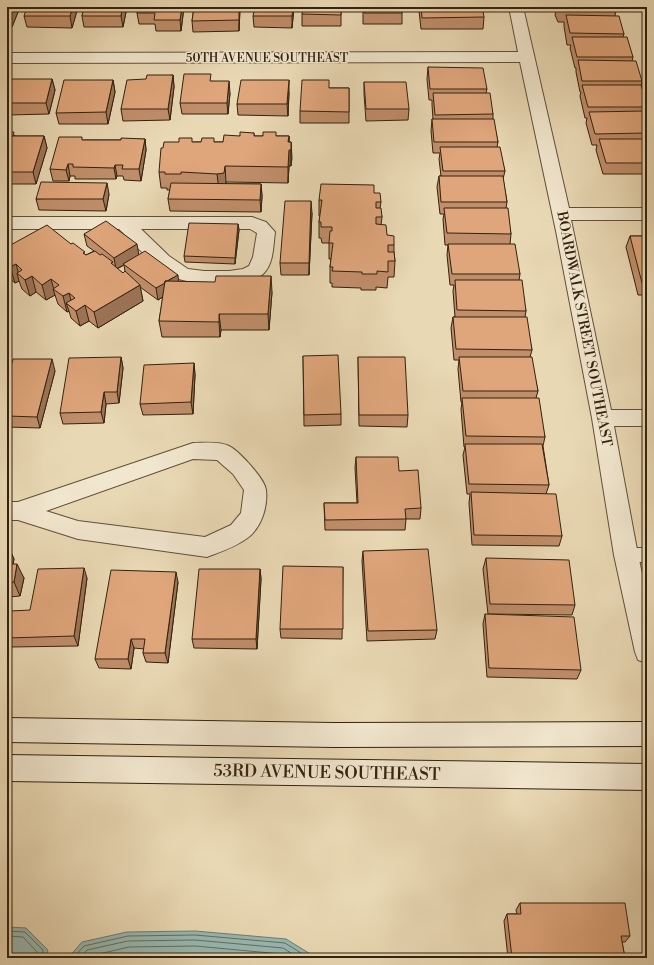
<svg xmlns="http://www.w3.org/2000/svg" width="654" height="965" viewBox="0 0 654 965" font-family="'Libre Bodoni',serif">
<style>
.water{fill:#98b9b2;stroke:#6f7d71}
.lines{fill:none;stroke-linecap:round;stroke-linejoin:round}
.shore{stroke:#656e60;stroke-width:1}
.lane-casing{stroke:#605038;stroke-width:2}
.street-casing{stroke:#605038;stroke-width:2}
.secondary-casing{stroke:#32220f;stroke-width:2}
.lane{fill:#f1e6ce;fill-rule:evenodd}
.street{fill:#f1e6ce;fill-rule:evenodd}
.secondary{fill:#f1e6ce;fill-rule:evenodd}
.wall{fill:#c08e6a;stroke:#32220f;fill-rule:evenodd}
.shaded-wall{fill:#9c7456;stroke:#32220f}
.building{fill:#dfa57b;stroke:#32220f}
.labels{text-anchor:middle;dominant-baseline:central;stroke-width:3;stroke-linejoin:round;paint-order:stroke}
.far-street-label{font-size:12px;fill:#32220f;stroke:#f1e6ce}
.street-label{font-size:14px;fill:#32220f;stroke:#f1e6ce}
.near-street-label{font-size:17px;fill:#32220f;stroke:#f1e6ce}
</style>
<rect width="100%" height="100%" fill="#e9d8b4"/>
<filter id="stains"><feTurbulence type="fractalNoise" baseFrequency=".005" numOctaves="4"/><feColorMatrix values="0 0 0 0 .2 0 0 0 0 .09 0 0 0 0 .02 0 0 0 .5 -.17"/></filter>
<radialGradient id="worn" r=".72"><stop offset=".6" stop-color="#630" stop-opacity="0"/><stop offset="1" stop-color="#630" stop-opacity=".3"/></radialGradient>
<!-- water -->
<path class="water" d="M 7,927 L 26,928 L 48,950 L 46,958 L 7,958 Z
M 195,931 L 286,939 L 317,958 L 68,958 L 82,942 L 127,932 Z"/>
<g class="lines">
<!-- shore -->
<path class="shore" d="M 7,931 L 25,932 L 43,950 L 42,958
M 7,936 L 23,937 L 37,952 L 37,958
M 73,958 L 84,946 L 128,936 L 195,935 L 285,943 L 309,958
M 80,958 L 87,950 L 128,941 L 195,940 L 283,948 L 299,958
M 88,958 L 90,956 L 129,947 L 195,946 L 281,954 L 288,958"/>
<defs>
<path id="lane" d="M 626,548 L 647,548 L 647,562 L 626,562 L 620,560 L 618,555 L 620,550 Z"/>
<path id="street" d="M 509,7 L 523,7 L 569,208 L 647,208 L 647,220 L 571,220 L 611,410 L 647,410 L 647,426 L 614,426 L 638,555 L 647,597 L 647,663 L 638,660 L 635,652 L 614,555 L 592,418 L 556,231 L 520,62 L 7,63 L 7,53 L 518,52 Z
M 7,217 L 252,217 L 266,222 L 275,232 C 273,246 274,262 264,273 C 249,289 187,286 169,275 C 150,263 135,244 119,229 L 7,229 ZM 141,229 L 250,229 L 257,233 L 253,257 L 249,266 L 243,269 L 229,271 L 204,271 L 188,269 L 169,256 Z
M 193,443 C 204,443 219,441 229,446 C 239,451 265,479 266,490 C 268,507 261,529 246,539 C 235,547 220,552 207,557 L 78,539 L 18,520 L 7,520 L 7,502 L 18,502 ZM 193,459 L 217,460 L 233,474 L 244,490 L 241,513 L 231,525 L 205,537 L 78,521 L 46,511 Z"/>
<path id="secondary" d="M 7,718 L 334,723 L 647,722 L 647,746 L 334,747 L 7,742 Z
M 7,755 L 647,764 L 647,790 L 7,781 Z"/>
</defs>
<!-- lane casing -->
<use href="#lane" class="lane-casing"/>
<!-- street casing -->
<use href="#street" class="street-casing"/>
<!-- secondary casing -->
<use href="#secondary" class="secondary-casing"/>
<!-- lane -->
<use href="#lane" class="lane"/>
<!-- street -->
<use href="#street" class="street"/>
<!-- secondary -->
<use href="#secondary" class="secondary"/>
</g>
<!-- wall -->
<path class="wall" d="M 7,7 L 20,7 L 12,27 L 7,27 Z
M 78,7 L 72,28 L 27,27 L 24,16 Z
M 84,7 L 127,7 L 123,27 L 84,27 L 82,16 Z
M 139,7 L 184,7 L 181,31 L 156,31 L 155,24 L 139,24 L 137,13 Z
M 194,7 L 240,7 L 239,31 L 193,32 L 192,21 Z
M 294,7 L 292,28 L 254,27 L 253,16 Z
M 341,7 L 341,26 L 302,26 L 302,14 Z
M 363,7 L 402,7 L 402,24 L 363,24 Z
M 419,7 L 477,7 L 477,11 L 484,17 L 483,29 L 421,29 L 419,11 Z
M 557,7 L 615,7 L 616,11 L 615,15 L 624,34 L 623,37 L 633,57 L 632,61 L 642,81 L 641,86 L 647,107 L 646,112 L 647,117 L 647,174 L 603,174 L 596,150 L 597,145 L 592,145 L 586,123 L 587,118 L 585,118 L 580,96 L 581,92 L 580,92 L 576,72 L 576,68 L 575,68 L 570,48 L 571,45 L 567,45 L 564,26 L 564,22 L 558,22 L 555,15 Z
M 641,7 L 647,7 L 647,32 L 645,26 L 647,20 Z
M 428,67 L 487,89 L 486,93 L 493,114 L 493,119 L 498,142 L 497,147 L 505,171 L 503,179 L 507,202 L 506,208 L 511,234 L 510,244 L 520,274 L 519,280 L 526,311 L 525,317 L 532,350 L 530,357 L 538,391 L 536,398 L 545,437 L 543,446 L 549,485 L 546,494 L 562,536 L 559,546 L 472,545 L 469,503 L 470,494 L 467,494 L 463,455 L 465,447 L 464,447 L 461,409 L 462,402 L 461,402 L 458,369 L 459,360 L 454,360 L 451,328 L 453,317 L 455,317 L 453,291 L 454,285 L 450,285 L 447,255 L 448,245 L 445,245 L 443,219 L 444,214 L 440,214 L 437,187 L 439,176 L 441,176 L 439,159 L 440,153 L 433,153 L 431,131 L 432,119 L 433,119 L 432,105 L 432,100 L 429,100 L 427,79 Z
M 173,75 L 174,87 L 170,120 L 123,121 L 121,109 L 146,79 Z
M 52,79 L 55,90 L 49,114 L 8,115 L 7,113 L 7,94 Z
M 113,80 L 115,92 L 108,124 L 59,124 L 56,113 Z
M 212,81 L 230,93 L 228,114 L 182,114 L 180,103 Z
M 364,82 L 409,109 L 408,120 L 366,121 L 364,94 Z
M 329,88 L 349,88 L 349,123 L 300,123 L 300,111 Z
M 289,92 L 288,116 L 238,115 L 237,104 Z
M 7,132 L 16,136 L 44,136 L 47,148 L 36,184 L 11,184 L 9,178 L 7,178 Z
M 254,133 L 254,136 L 289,136 L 289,142 L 291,142 L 291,166 L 289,166 L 288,183 L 226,182 L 226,184 L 261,184 L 262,196 L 261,212 L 170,211 L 168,199 L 170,190 L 167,190 L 167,188 L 161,188 L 159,172 L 193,142 L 223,142 L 240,136 Z
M 145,139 L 146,150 L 141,181 L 124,180 L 123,176 L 117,176 L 116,179 L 75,179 L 75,176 L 70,176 L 69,181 L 53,181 L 50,169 L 83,140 L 121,140 Z
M 374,193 L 381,202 L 380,208 L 382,217 L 381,225 L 387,235 L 394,245 L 394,252 L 395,261 L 394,277 L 388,277 L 387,288 L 376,287 L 376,290 L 361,290 L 361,288 L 332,287 L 332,283 L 330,283 L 330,267 L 331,259 L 329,259 L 329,243 L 322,243 L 321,238 L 319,238 L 319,222 L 320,216 L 319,216 L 319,200 Z
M 109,194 L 106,211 L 39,210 L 36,199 Z
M 312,213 L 309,275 L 281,275 L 280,263 Z
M 238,224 L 239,230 L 235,264 L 185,262 L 184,256 Z
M 84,234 L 138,255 L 179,281 L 272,292 L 269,330 L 221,330 L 220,337 L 162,337 L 159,321 L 163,297 L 158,300 L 140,287 L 143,301 L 98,328 L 89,321 L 80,326 L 71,318 L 69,311 L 67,312 L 58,304 L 55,295 L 46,300 L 36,292 L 30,296 L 22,289 L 19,281 L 15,283 L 8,277 L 7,273 L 7,247 L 71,244 L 86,255 L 94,251 L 87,246 ZM 124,265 L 125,271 L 123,273 L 117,269 Z
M 630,236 L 647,236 L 647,295 L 638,295 L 626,247 Z
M 647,314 L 647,331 L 645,322 Z
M 303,356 L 341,414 L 341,425 L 304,426 Z
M 121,357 L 123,368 L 119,403 L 106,404 L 104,423 L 63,424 L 60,413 Z
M 358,357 L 408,415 L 407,427 L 359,426 Z
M 194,363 L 195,375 L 193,414 L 143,415 L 140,404 Z
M 55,371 L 40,428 L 7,427 L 7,380 Z
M 356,457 L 399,471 L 421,508 L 420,519 L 406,519 L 405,530 L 325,530 L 324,503 L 357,503 L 355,468 Z
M 7,545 L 14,559 L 13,564 L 24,578 L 20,596 L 9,597 L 7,607 Z
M 363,551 L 437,630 L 435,639 L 367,641 L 362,561 Z
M 486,558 L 575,605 L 572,615 L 488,614 L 483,569 Z
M 343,567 L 342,639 L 281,638 L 280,629 Z
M 260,569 L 261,579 L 257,649 L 194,648 L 192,639 Z
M 87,578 L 78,646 L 11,647 L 7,640 L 7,631 L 30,610 Z
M 178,582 L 168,663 L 146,662 L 143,653 L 144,649 L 134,648 L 131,669 L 99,668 L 95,659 Z
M 485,614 L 581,670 L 577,679 L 487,677 L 483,624 Z
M 520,903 L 630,936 L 625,942 L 622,942 L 625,958 L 508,958 L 504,921 L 507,914 L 517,914 L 516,910 Z"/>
<!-- shaded-wall -->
<path class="shaded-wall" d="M 13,7 L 20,7 L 12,27 L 9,16 Z
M 73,7 L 78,7 L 72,28 L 70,16 Z
M 122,7 L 127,7 L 123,27 L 121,16 Z
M 182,7 L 184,7 L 181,31 L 180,20 Z
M 239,7 L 240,7 L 240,10 L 239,31 Z
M 293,7 L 294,7 L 292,28 L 292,16 Z
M 173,75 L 174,87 L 170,120 L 168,109 Z
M 52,79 L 55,90 L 49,114 L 46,103 Z
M 113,80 L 115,92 L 108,124 L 106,112 Z
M 289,80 L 289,92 L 288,116 L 287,104 Z
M 229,81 L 230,93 L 228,114 L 227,103 Z
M 44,136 L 47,148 L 36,184 L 33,172 Z
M 289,136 L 289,166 L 288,183 L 288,167 Z
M 145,139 L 146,150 L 141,181 L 139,169 Z
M 291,142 L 292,158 L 291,166 Z
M 68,164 L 70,176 L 69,181 L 66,170 Z
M 115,165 L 117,176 L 116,179 L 114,168 Z
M 225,166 L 226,182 L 225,189 L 219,190 L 217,174 Z
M 107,183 L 109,194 L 106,211 L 103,199 Z
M 261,184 L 262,196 L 261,212 L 260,200 Z
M 311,201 L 312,213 L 309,275 L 309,263 Z
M 238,224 L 239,230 L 235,264 L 235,258 Z
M 137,244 L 139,256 L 123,264 L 124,265 L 116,269 L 114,258 Z
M 16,264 L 19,275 L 17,273 L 19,281 L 15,283 L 10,267 Z
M 178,275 L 179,286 L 158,300 L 156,288 Z
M 32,276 L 36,292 L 30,296 L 25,280 Z
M 271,276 L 272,292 L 269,330 L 268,314 Z
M 51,279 L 54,290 L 53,289 L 55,295 L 46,300 L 42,285 Z
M 140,285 L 143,301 L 98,328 L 94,312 Z
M 69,293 L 73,308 L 66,303 L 69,311 L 67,312 L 63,296 Z
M 85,305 L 89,321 L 80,326 L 76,311 Z
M 219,314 L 221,330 L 220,337 L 219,322 Z
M 121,357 L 123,368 L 119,403 L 117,392 Z
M 52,359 L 55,371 L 40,428 L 37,417 Z
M 194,363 L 195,375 L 193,414 L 191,402 Z
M 104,392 L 106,404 L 104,423 L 101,412 Z
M 8,545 L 14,559 L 11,578 L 7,570 L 7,550 Z
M 17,564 L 24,578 L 20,596 L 14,582 Z
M 84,568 L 87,578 L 78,646 L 74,636 Z
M 260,569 L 261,579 L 257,649 L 256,639 Z
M 176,572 L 178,582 L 168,663 L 165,653 Z
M 7,592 L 9,597 L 7,607 Z
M 131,639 L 134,648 L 131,669 L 128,659 Z"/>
<!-- building -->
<path class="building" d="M 7,7 L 13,7 L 9,16 L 7,16 Z
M 27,7 L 73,7 L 70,16 L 24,16 Z
M 84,7 L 122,7 L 121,16 L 82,16 Z
M 139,7 L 182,7 L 180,20 L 154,20 L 155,13 L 137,13 Z
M 194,7 L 239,7 L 239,20 L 192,21 Z
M 255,7 L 293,7 L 292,16 L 253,16 Z
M 303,7 L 341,7 L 341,15 L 302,14 Z
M 363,7 L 402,7 L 402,13 L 364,13 Z
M 421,7 L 477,7 L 477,11 L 483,11 L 484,17 L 422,18 Z
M 558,7 L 615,7 L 616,11 L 560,11 Z
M 566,15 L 619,16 L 624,34 L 570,33 Z
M 572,37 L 627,37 L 633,57 L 577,57 Z
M 578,60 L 636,61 L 642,81 L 582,81 Z
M 428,67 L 483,68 L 487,89 L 430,89 Z
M 184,74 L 211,74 L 210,81 L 229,81 L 227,103 L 180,103 Z
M 147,75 L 173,75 L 168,109 L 121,109 L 127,80 L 146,79 Z
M 12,79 L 52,79 L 46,103 L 7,103 L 7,94 Z
M 64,80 L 113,80 L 106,112 L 56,113 Z
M 241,80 L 289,80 L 287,104 L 237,104 Z
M 302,80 L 329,80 L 329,88 L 349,88 L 349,112 L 300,111 Z
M 364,82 L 406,82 L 409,109 L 366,109 Z
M 582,85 L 641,85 L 647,107 L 588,107 Z
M 433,93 L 490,93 L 493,114 L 435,115 Z
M 645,111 L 647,117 L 647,133 L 595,134 L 589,112 Z
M 432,119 L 494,119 L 498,142 L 434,142 Z
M 7,132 L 14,132 L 13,136 L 7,136 Z
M 240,132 L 254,133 L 254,136 L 263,136 L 263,132 L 276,132 L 276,136 L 289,136 L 288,142 L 291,142 L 291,150 L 289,150 L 288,167 L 225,166 L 224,173 L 217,174 L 181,172 L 181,174 L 165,174 L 165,172 L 159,172 L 161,148 L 163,148 L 164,142 L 179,142 L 179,138 L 192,138 L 192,142 L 201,142 L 202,138 L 214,138 L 214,142 L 223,142 L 224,135 L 240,136 Z
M 7,136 L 44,136 L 33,172 L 7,172 L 9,166 L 7,166 Z
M 59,137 L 82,137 L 82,140 L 121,140 L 121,138 L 145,139 L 139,169 L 122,169 L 123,165 L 115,165 L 114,168 L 73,167 L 73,164 L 68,164 L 66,170 L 50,169 Z
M 599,139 L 647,139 L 647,163 L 606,163 Z
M 440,147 L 500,147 L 505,171 L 443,171 Z
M 439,176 L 503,176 L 507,202 L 441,202 Z
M 41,182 L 107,183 L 103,199 L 36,199 Z
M 171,183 L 261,184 L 260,200 L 168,199 Z
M 321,184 L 374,185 L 374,193 L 380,193 L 381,202 L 376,202 L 376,208 L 381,208 L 382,217 L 376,217 L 376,224 L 386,225 L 387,235 L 394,236 L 394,245 L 388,245 L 388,252 L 394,252 L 395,261 L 388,261 L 388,272 L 377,271 L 377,274 L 362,274 L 362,272 L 332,271 L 333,267 L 330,267 L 333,243 L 329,243 L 330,231 L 332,231 L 332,227 L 321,227 L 321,222 L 319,222 L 322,200 L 319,200 Z
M 285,201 L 311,201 L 309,263 L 280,263 Z
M 444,208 L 508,208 L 511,234 L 447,233 Z
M 106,221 L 137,244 L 114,258 L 84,234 Z
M 189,223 L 238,224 L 235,258 L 184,256 Z
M 47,225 L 71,244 L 73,243 L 85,252 L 83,253 L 86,255 L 95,251 L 100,255 L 102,254 L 113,262 L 111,263 L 123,273 L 125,271 L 140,285 L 94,312 L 85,305 L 76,311 L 66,303 L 75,298 L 69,293 L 63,296 L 53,289 L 59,285 L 51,279 L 42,285 L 32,276 L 25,280 L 17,273 L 22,270 L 16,264 L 10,267 L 7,265 L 7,259 L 11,257 L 7,254 L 7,247 Z
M 630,236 L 647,236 L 647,283 L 642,283 Z
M 448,244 L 515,244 L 520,274 L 452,274 Z
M 145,251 L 178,275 L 167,281 L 165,281 L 165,283 L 156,288 L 123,264 Z
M 216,276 L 271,276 L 268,314 L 219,314 L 219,322 L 159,321 L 165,281 L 215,282 Z
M 455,280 L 522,280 L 526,311 L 457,310 Z
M 453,317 L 527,317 L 532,350 L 456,349 Z
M 338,355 L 341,414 L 304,415 L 303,356 Z
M 121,357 L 117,392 L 104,392 L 101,412 L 60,413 L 69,358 Z
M 358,357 L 405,357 L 408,415 L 359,415 Z
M 459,357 L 532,357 L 538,391 L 463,391 Z
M 13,359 L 52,359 L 37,417 L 7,416 L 7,380 Z
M 194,363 L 191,402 L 140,404 L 144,365 Z
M 462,398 L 539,398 L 545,437 L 466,436 Z
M 465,444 L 542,444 L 549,485 L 469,484 Z
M 356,457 L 398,457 L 399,471 L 418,470 L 421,508 L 405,509 L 406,519 L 325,520 L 324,503 L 358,503 Z
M 471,492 L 556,494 L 562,536 L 474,535 Z
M 428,549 L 437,630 L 368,631 L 363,551 Z
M 486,558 L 569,560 L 575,605 L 490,604 Z
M 7,564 L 17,564 L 14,582 L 7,583 Z
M 283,566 L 343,567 L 343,629 L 280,629 Z
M 84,568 L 74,636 L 7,638 L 7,631 L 11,611 L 30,610 L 38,569 Z
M 199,569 L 260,569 L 256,639 L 192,639 Z
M 111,570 L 176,572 L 165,653 L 143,653 L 145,639 L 131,639 L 128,659 L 95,659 Z
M 485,614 L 574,617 L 581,670 L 489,668 Z
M 520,903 L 625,903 L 630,936 L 621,936 L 625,958 L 512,958 L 507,914 L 521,914 Z"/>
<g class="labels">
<!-- far-street labels -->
<g class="far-street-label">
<text x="267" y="58">50TH AVENUE SOUTHEAST</text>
</g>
<!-- street labels -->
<g class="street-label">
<text transform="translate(584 329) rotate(79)">BOARDWALK STREET SOUTHEAST</text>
</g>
<!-- near-street labels -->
<g class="near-street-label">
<text transform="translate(327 773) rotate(1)">53RD AVENUE SOUTHEAST</text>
</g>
</g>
<!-- margin -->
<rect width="654" height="965" fill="none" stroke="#e9d8b4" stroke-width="24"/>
<rect x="8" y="8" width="638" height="949" fill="none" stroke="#32220f" stroke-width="2"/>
<rect x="12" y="12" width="630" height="941" fill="none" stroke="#32220f"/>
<rect width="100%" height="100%" filter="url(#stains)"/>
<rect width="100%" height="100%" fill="url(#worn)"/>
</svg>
